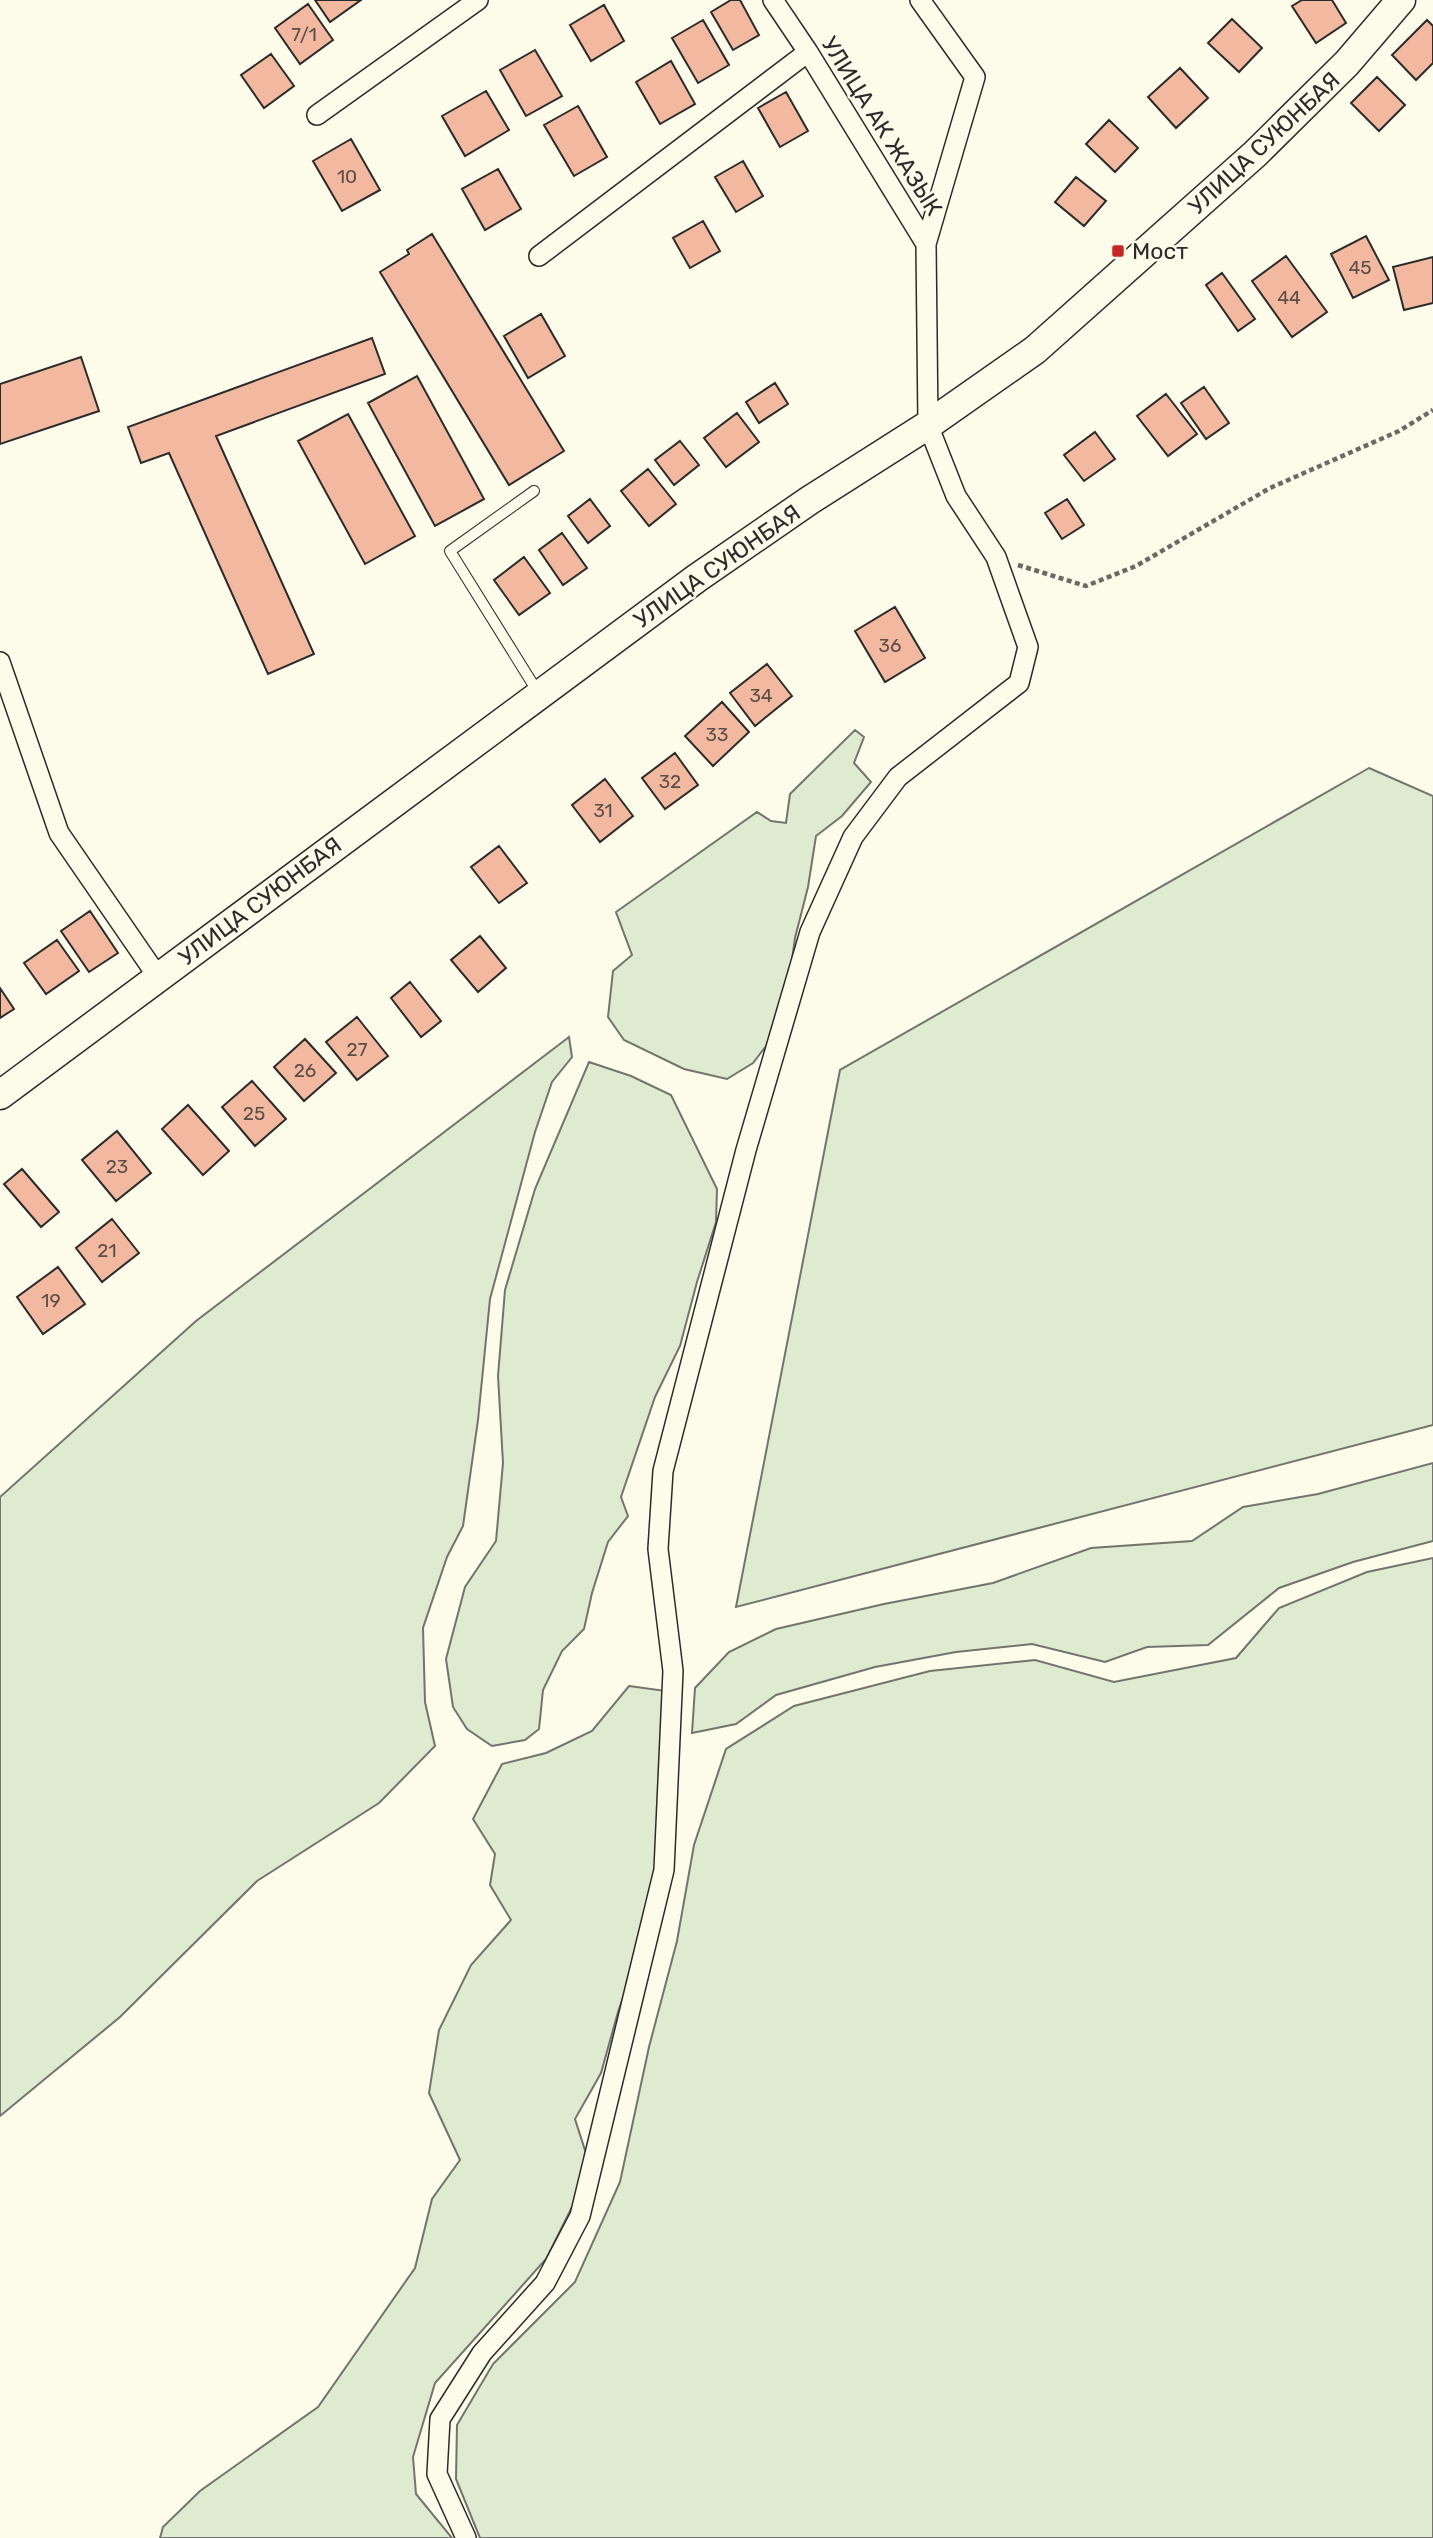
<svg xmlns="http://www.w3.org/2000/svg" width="1433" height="2538" viewBox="0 0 1433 2538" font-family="Rubik,sans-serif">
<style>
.green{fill:#deebd1;stroke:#74746e;stroke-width:2}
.building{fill:#f2b8a0;stroke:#2b2b2b;stroke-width:2}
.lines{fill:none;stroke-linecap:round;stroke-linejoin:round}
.lane-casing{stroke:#2b2b2b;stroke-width:12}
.street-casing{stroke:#2b2b2b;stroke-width:22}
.secondary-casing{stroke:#2b2b2b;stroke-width:31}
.path{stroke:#6a6964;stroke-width:4.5;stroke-dasharray:5 3.5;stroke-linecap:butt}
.lane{stroke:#fdfbea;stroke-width:10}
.street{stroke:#fdfbea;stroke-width:19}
.secondary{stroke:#fdfbea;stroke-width:28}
.poi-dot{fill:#c62828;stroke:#fdfbea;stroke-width:2.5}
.labels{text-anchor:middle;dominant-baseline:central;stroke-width:5;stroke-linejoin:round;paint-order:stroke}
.number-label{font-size:19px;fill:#5d4e48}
.street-label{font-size:23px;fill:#2b2b2b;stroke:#fdfbea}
.poi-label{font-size:23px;fill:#2b2b2b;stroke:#fdfbea;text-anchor:start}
</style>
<rect width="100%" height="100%" fill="#fdfbea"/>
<!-- green -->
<path class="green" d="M 855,730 L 864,737 L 854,763 L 871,782 L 842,816 L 816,836 L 808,887 L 795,938 L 783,1024 L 753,1063 L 727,1079 L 684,1069 L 624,1040 L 608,1017 L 613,971 L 632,955 L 616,912 L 757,812 L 771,821 L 786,823 L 790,794 Z
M 1369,768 L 1433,796 L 1433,1425 L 736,1607 L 840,1070 Z
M 569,1037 L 572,1057 L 552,1082 L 535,1132 L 490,1299 L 478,1420 L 463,1526 L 447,1557 L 423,1628 L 425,1702 L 435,1746 L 379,1803 L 257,1881 L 120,2017 L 0,2116 L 0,1497 L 196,1321 Z
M 589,1062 L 631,1076 L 671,1095 L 717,1189 L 716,1222 L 697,1282 L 680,1346 L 655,1397 L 621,1497 L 628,1516 L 608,1542 L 592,1593 L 584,1629 L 562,1651 L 543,1690 L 539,1729 L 525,1740 L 492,1746 L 467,1729 L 453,1707 L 446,1659 L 465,1587 L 496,1541 L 503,1463 L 498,1376 L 505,1290 L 535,1189 Z
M 1433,1463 L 1433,1541 L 1353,1562 L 1279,1588 L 1208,1645 L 1147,1647 L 1105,1662 L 1032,1644 L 956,1652 L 875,1667 L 776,1695 L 736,1724 L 692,1733 L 695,1688 L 729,1652 L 776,1629 L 884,1604 L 993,1583 L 1091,1548 L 1192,1541 L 1243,1507 L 1318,1494 Z
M 1433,1558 L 1433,2538 L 480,2538 L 456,2479 L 457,2425 L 493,2364 L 575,2282 L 620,2182 L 649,2047 L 677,1941 L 694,1845 L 726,1749 L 794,1706 L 930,1671 L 1035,1660 L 1114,1682 L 1236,1658 L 1279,1608 L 1367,1572 Z
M 629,1686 L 666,1691 L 654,1909 L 618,2012 L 601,2073 L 575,2119 L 591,2169 L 546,2259 L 435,2383 L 413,2457 L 416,2494 L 452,2538 L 160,2538 L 163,2527 L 200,2491 L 318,2407 L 415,2268 L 432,2199 L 460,2160 L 429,2093 L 439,2030 L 471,1965 L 511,1920 L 490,1885 L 495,1854 L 473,1819 L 502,1764 L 546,1753 L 592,1731 Z"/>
<!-- building -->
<path class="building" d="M 315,0 L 361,0 L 330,22 Z
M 731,0 L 740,0 L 759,35 L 733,50 L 711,12 Z
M 1302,0 L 1332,0 L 1346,23 L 1316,43 L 1292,6 Z
M 308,4 L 333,40 L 300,64 L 275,28 Z
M 604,5 L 624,41 L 591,61 L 570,25 Z
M 1232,19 L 1262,48 L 1239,72 L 1208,43 Z
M 703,20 L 729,65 L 698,83 L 672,38 Z
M 1427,20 L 1433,26 L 1433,63 L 1416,80 L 1392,55 Z
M 535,50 L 562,96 L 526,116 L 500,70 Z
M 271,54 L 294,86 L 264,108 L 241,75 Z
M 671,61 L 695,104 L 660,124 L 636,82 Z
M 1180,68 L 1208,98 L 1176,128 L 1148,97 Z
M 1377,77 L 1405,105 L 1379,131 L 1351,103 Z
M 486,91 L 509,130 L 465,156 L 442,116 Z
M 786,92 L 808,131 L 780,147 L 758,108 Z
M 578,106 L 607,157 L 574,176 L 544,125 Z
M 1109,120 L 1138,148 L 1115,172 L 1086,144 Z
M 351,139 L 380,190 L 342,211 L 313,161 Z
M 743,161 L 763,196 L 736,212 L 715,177 Z
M 498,169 L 521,209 L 485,230 L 462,189 Z
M 1076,177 L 1106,201 L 1084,226 L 1055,202 Z
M 703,221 L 720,251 L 690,268 L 673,238 Z
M 432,234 L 564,451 L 509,485 L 380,272 L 409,254 L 407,250 Z
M 1366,236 L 1389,280 L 1353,298 L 1331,254 Z
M 1286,256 L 1327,312 L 1292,337 L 1252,281 Z
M 1433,257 L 1433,303 L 1404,310 L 1393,267 Z
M 1222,273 L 1255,319 L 1238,331 L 1206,285 Z
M 541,314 L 565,356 L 528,378 L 504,336 Z
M 372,338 L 385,374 L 216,436 L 314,654 L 268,674 L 169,453 L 141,463 L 128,427 Z
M 81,357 L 99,411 L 0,444 L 0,384 Z
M 417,376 L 484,499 L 435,526 L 368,403 Z
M 775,383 L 788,404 L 759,423 L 746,402 Z
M 1204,387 L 1229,423 L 1206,439 L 1181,403 Z
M 1166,394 L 1197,434 L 1168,456 L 1137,416 Z
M 737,413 L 759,442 L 726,467 L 704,438 Z
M 348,414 L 415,536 L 365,564 L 298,441 Z
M 1095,432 L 1115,459 L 1084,481 L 1064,455 Z
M 680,441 L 699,465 L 674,485 L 655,460 Z
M 648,469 L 676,504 L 649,526 L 621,491 Z
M 590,499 L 610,526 L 588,543 L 568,516 Z
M 1067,499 L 1084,525 L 1062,539 L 1045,513 Z
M 562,533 L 587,568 L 563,585 L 539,550 Z
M 524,557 L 550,593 L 519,615 L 494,580 Z
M 895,607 L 925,658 L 885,682 L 855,631 Z
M 767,664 L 792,696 L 755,726 L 730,693 Z
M 722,702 L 749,732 L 713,766 L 685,736 Z
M 675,753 L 698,785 L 665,809 L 642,778 Z
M 605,779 L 633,816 L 600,842 L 572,805 Z
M 499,846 L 527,883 L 499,903 L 471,867 Z
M 90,911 L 118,953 L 89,972 L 61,931 Z
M 480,936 L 506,968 L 478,992 L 451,960 Z
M 57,940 L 79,971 L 46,994 L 24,963 Z
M 410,982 L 441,1021 L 421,1037 L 391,998 Z
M 0,988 L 14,1009 L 0,1018 Z
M 357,1017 L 388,1056 L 357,1080 L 326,1042 Z
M 305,1039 L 336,1073 L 304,1101 L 274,1067 Z
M 252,1081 L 286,1119 L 255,1146 L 222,1107 Z
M 188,1105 L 229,1151 L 203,1175 L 162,1129 Z
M 117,1131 L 151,1173 L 116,1201 L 82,1160 Z
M 22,1169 L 59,1212 L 41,1227 L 4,1184 Z
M 112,1219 L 139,1253 L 102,1282 L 76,1248 Z
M 58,1267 L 85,1304 L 43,1334 L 17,1297 Z"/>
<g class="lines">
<defs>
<path id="lane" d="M 534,491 L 450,551 L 539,694"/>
<path id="street" d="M 773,0 L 808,52 L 926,244
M 317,115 L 478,0
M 539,256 L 808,52
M 0,662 L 59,833 L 158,977
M 466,2538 L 437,2474 L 440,2419 L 482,2353 L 545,2283 L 580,2216 L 664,1870 L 673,1671 L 658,1549 L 663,1471 L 746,1150 L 810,932 L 853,837 L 898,777 L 1019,683 L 1028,647 L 996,557 L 956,496 L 928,425 L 926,244 L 975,77 L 920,0"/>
<path id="secondary" d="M 0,1095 L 697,578 L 810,500 L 928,425 L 1035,350 L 1255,154 L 1347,63 L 1401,0"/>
</defs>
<!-- lane casing -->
<use href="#lane" class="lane-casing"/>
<!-- street casing -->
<use href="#street" class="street-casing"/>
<!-- secondary casing -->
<use href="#secondary" class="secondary-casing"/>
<!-- path -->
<path class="path" d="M 1018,565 L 1086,586 L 1136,566 L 1270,488 L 1399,431 L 1433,410"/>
<!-- lane -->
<use href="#lane" class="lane"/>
<!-- street -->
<use href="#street" class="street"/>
<!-- secondary -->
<use href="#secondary" class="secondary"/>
</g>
<!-- markers -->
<rect class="poi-dot" x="1111" y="244" width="14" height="14" rx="3.5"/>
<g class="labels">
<!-- number labels -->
<g class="number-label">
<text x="304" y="34">7/1</text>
<text x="347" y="176">10</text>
<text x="1360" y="267">45</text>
<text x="1289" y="297">44</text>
<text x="890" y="645">36</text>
<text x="761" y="695">34</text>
<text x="717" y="734">33</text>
<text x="670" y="781">32</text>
<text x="603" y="810">31</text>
<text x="357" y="1049">27</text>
<text x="305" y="1070">26</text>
<text x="254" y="1113">25</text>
<text x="117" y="1166">23</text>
<text x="107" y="1250">21</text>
<text x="51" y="1300">19</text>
</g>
<!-- street labels -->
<g class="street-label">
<text transform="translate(882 126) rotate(58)">УЛИЦА АК ЖАЗЫК</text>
<text transform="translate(1264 143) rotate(-43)">УЛИЦА СУЮНБАЯ</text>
<text transform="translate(717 566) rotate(-35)">УЛИЦА СУЮНБАЯ</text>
<text transform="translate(260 901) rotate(-37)">УЛИЦА СУЮНБАЯ</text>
</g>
<!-- poi labels -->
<g class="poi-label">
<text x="1132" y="251">Мост</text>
</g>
</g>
</svg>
